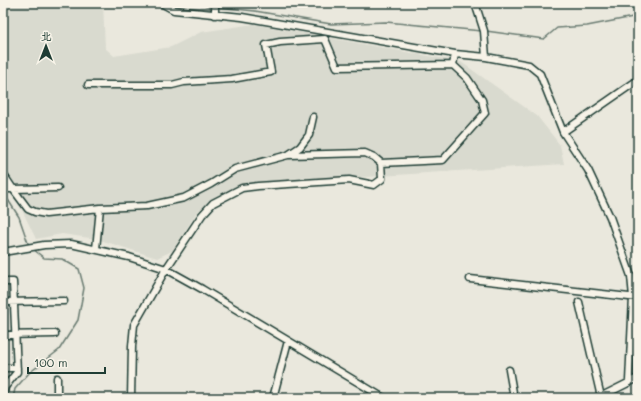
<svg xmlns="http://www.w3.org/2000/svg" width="641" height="401" viewBox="0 0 641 401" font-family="Mali,'LXGW WenKai TC',sans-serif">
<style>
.built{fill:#d9dacf}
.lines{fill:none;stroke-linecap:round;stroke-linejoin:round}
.stream{stroke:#6a7c72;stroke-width:1.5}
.minor-casing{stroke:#1f3d34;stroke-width:9}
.minor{stroke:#f7f3e8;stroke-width:6}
</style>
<rect width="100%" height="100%" fill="#eae8dd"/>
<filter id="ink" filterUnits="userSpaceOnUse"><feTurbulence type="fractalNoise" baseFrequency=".025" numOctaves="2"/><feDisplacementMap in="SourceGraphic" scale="8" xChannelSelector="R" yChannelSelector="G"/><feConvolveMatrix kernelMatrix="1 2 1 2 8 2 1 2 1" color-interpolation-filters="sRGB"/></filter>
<g filter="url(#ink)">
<!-- built -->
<path class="built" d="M 3,3 L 103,3 L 105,48 L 114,56 L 171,47 L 201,32 L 254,24 L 461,62 L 537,116 L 560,145 L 564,164 L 240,185 L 214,197 L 197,212 L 172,251 L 157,258 L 97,239 L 62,234 L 36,239 L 22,210 L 3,180 Z"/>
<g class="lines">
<!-- stream -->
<path class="stream" d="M 191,3 L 213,7
M 217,7 L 255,11 L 331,24 L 386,22 L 482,31
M 486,31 L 544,39 L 557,28 L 587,26 L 638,16
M 3,192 L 19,217 L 29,246
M 13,398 L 15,389 L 29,373 L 59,350 L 78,320 L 84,288 L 79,269 L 62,259 L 44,258 L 33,249"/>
<defs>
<path id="minor" d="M 161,3 L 174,10 L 242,17 L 455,54 L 486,57
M 475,3 L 484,31 L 486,57 L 529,65 L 540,74 L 563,132 L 588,170 L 610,217 L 631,276 L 633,297 L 629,381
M 215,15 L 215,3
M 88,85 L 172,85 L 184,82 L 232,79 L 271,72 L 266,45 L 280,42 L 325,39 L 337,67 L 453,65
M 563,132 L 638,80
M 381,163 L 443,160 L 485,113 L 482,100 L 467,78 L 453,65 L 455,54
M 3,174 L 13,189 L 58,188
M 3,189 L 13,189 L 28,209 L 35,212 L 46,214 L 100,208 L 147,206 L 184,198 L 211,184 L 235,169 L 288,155 L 300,147 L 309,135 L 313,117
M 96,249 L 100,208
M 3,252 L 44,245 L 71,244 L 129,257 L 166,269 L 202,289 L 384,398
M 470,279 L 638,298
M 3,282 L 13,282 L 17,372 L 5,387 L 3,394
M 3,302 L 64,301
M 579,302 L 601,397
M 3,335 L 55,334
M 3,368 L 17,368
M 509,370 L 514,398
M 57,378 L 57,398
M 131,398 L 132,346 L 134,325 L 166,269 L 202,215 L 213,203 L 242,188 L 258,186 L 349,180 L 374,185 L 382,179 L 381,163 L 374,157 L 365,153 L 288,155
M 273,398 L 288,341
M 598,398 L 638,378"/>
</defs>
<!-- minor casing -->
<use href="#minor" class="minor-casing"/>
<!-- minor -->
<use href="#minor" class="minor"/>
</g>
</g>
<!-- margin -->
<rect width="641" height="401" fill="none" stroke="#f7f3e8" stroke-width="16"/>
<rect x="8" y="8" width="625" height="385" fill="none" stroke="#1f3d34" stroke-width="1.5" filter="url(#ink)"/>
<!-- north arrow -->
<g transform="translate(46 46)" stroke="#f7f3e8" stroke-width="3" paint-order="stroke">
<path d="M0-3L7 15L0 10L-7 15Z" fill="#1f3d34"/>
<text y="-6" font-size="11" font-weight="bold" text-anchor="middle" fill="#1f3d34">北</text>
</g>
<!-- scale -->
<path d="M28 367v6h77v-6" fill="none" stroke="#1f3d34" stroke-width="2"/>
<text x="34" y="367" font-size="12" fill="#1f3d34" stroke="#f7f3e8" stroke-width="3" paint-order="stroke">100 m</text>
</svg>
